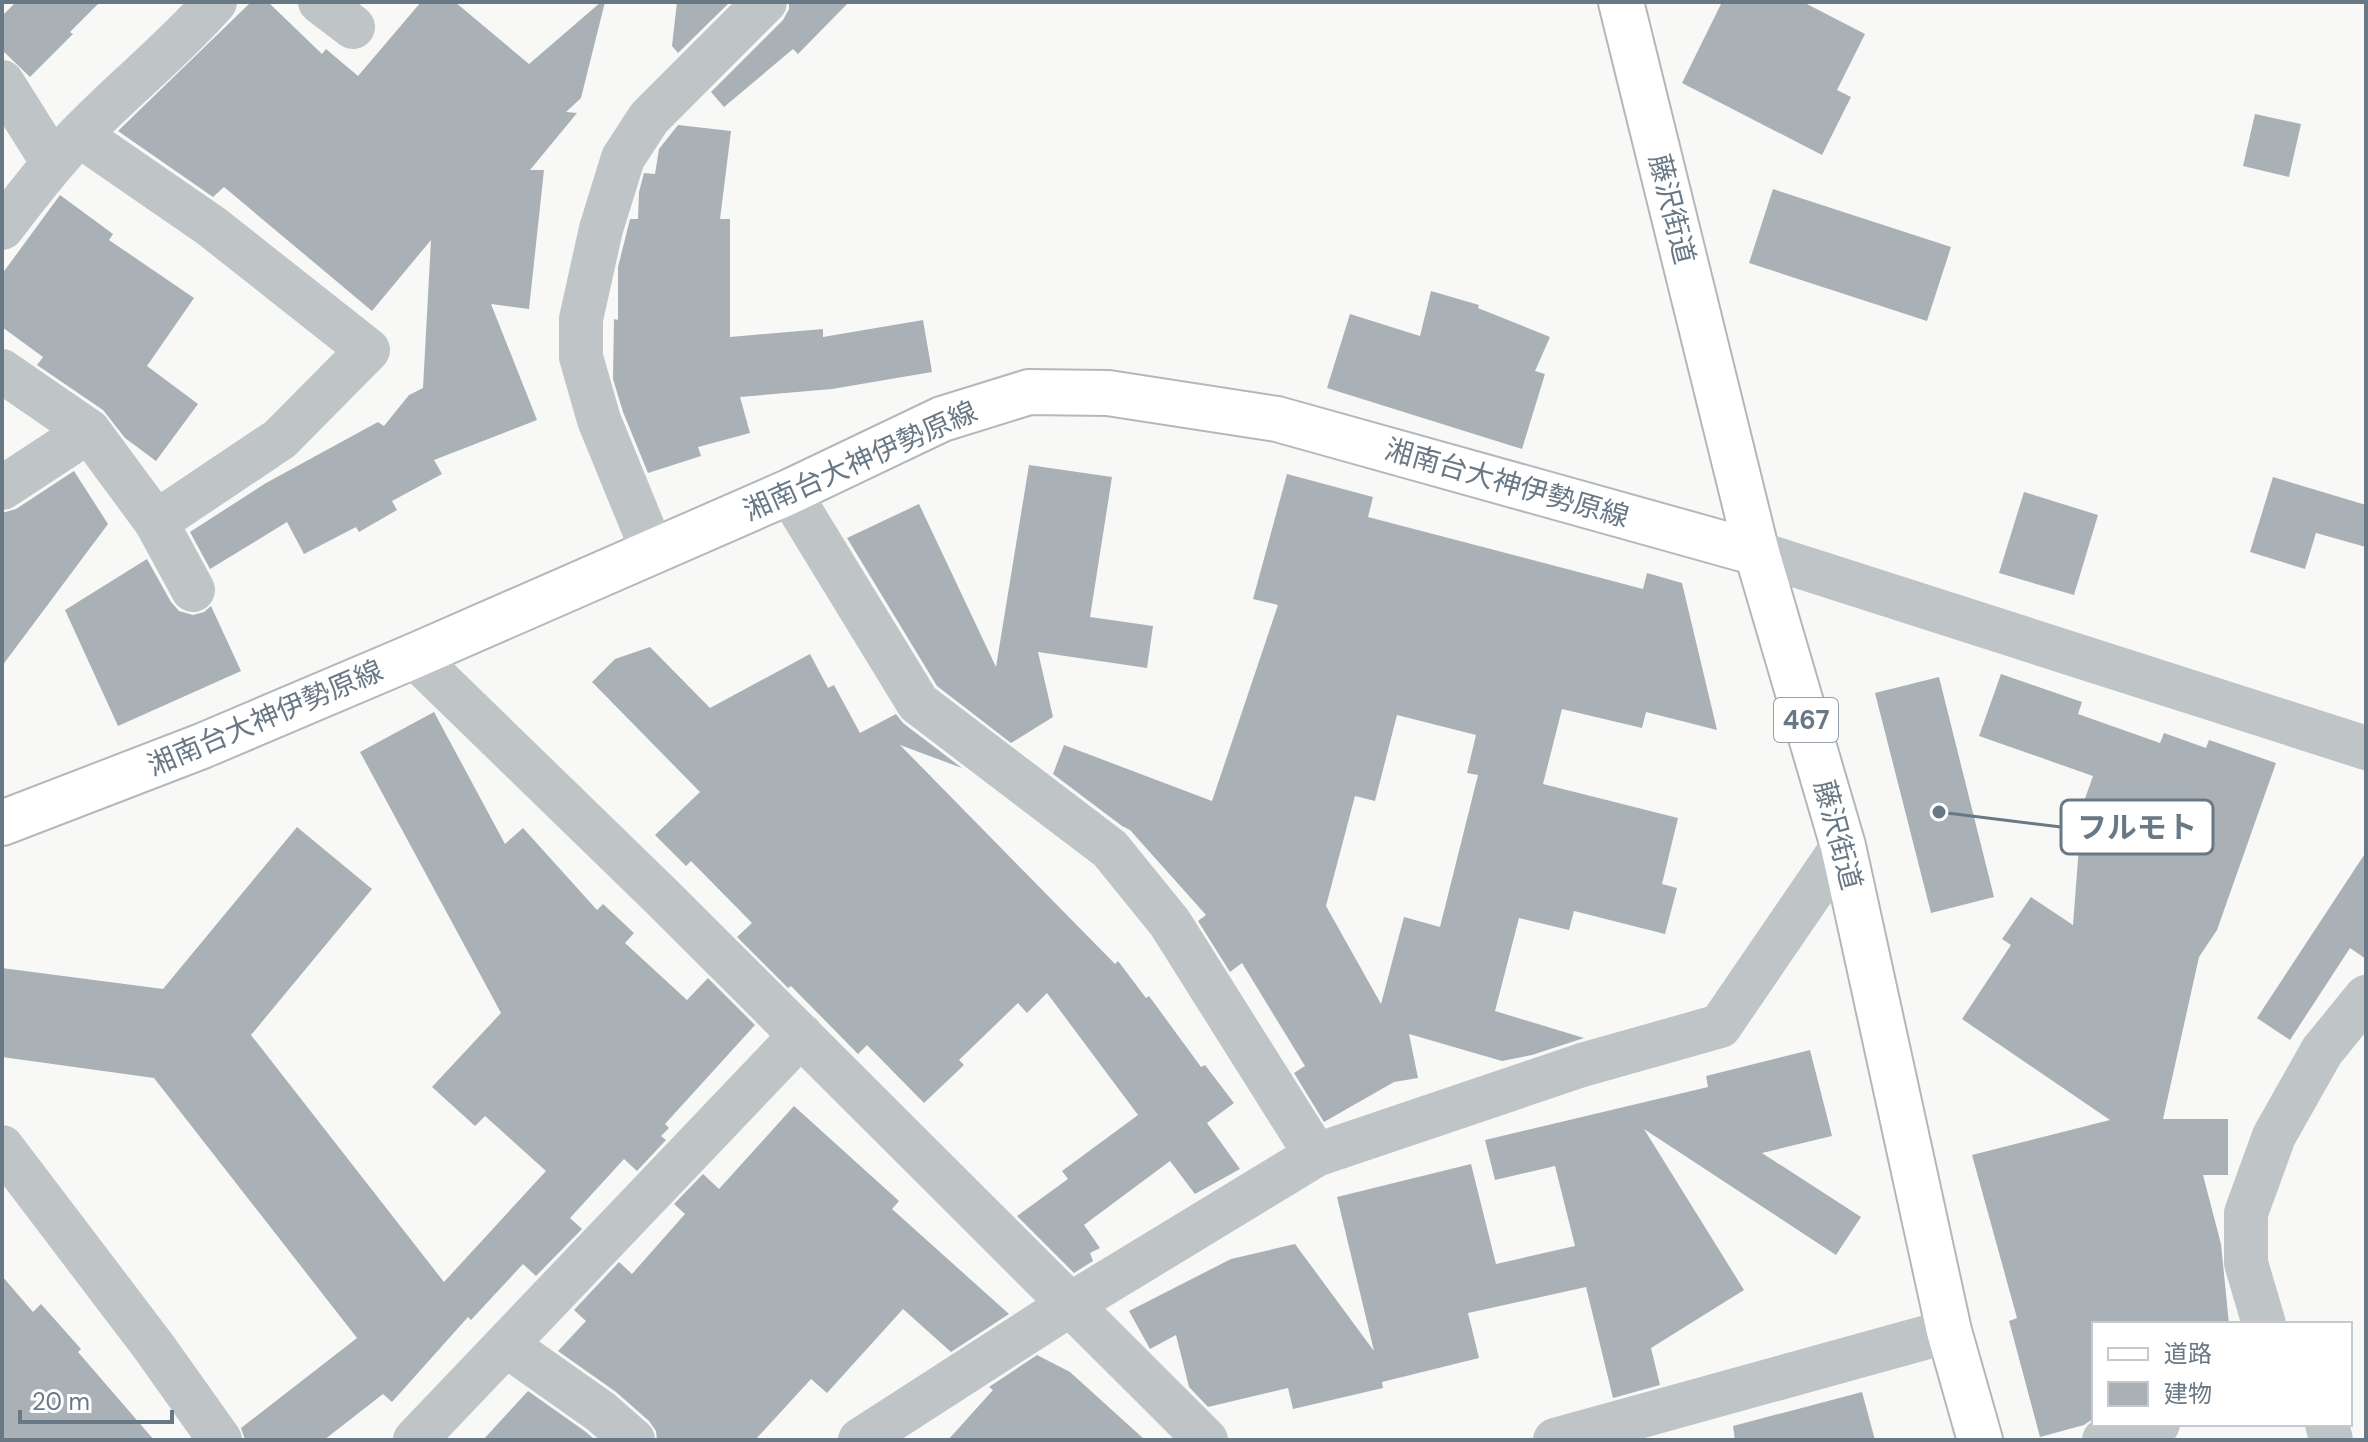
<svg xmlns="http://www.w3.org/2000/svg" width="2368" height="1442" viewBox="0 0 2368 1442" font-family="'DM Sans','Noto Sans JP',sans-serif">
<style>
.building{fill:#a9b1b6;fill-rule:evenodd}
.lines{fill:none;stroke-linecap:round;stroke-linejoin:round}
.major-casing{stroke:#b3b8bc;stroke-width:48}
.highway-casing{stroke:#b3b7ba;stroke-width:48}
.minor{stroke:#bfc4c7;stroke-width:44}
.major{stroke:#fff;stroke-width:44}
.highway{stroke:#fff;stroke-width:44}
.labels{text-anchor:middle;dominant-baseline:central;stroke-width:8;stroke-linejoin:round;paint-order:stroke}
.shield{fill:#fff;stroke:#96a0aa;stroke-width:2}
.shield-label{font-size:26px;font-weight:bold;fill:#697885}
.street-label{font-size:28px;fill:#697885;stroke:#fff}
.leader{fill:none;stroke:#697885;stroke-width:3}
.callout-dot{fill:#697885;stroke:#fff;stroke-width:3}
.callout{fill:#fff;stroke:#697885;stroke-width:3}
.callout-label{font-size:30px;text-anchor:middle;font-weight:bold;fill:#697885}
</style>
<rect width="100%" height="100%" fill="#f8f8f6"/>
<!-- building -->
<path class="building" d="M 16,2 L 100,2 L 70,32 L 73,34 L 30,77 L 2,50 L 2,16 Z
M 251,2 L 268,2 L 322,54 L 326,49 L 358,76 L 421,2 L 455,2 L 529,64 L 601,2 L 605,2 L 581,98 L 566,112 L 577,113 L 530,170 L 544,170 L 529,309 L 491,304 L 537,420 L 434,460 L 442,474 L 392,501 L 397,510 L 359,532 L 356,527 L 304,554 L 287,522 L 210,569 L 190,532 L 266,483 L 378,422 L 384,426 L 409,395 L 423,388 L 431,240 L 372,311 L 224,187 L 213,197 L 118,131 Z
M 677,2 L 730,2 L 678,53 L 672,46 Z
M 789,2 L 849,2 L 798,54 L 793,49 L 724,107 L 711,92 L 783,20 L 789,9 Z
M 1722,2 L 1803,2 L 1865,34 L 1837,90 L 1851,97 L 1822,155 L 1682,83 Z
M 2255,114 L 2301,124 L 2289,177 L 2243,166 Z
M 678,125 L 731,131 L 720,219 L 730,219 L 730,337 L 823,329 L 823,337 L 923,320 L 932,372 L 832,389 L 740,397 L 750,433 L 698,447 L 701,456 L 648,473 L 623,412 L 613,379 L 614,319 L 618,320 L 618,267 L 630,219 L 638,219 L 639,192 L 644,173 L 655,174 L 659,149 Z
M 1773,189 L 1951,247 L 1927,321 L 1749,263 Z
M 60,195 L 113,234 L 109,240 L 194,298 L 147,366 L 198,404 L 156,461 L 125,438 L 103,410 L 37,365 L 43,357 L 2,327 L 2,274 Z
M 1431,291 L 1479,305 L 1478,308 L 1550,337 L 1535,371 L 1545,374 L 1522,449 L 1327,388 L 1350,314 L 1420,336 Z
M 1029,465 L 1112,477 L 1090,617 L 1153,626 L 1147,668 L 1038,652 L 1053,717 L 1011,743 L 937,686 L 847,538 L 919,504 L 996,667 Z
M 74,471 L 108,524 L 2,666 L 2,513 L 16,509 Z
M 1287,474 L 1373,497 L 1368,517 L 1643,589 L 1647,573 L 1682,583 L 1717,730 L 1646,712 L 1642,728 L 1562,709 L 1543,784 L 1678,818 L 1662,884 L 1677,888 L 1665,934 L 1574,911 L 1569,930 L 1519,918 L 1495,1011 L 1584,1038 L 1532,1055 L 1502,1061 L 1409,1034 L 1418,1078 L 1394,1082 L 1324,1122 L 1294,1073 L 1305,1066 L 1242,963 L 1230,972 L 1198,921 L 1206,915 L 1130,830 L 1122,826 L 1053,774 L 1064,745 L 1212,801 L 1278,605 L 1253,599 ZM 1397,715 L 1476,735 L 1467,773 L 1478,775 L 1440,927 L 1404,917 L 1381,1004 L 1326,906 L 1355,796 L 1375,801 Z
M 2273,477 L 2366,505 L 2366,547 L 2316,533 L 2305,569 L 2250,552 Z
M 2024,492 L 2098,515 L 2074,595 L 1999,573 Z
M 147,559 L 171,602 L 179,611 L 193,615 L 204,612 L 211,606 L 241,671 L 118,726 L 65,610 Z
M 650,647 L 710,708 L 810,654 L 828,688 L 834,685 L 860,733 L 896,714 L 903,723 L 962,768 L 900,745 L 1115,964 L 1118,961 L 1146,998 L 1149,996 L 1201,1067 L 1205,1065 L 1234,1103 L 1207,1123 L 1240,1169 L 1195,1194 L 1170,1161 L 1084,1225 L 1100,1248 L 1090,1253 L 1093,1261 L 1074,1273 L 1017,1216 L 1068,1179 L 1062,1171 L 1138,1115 L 1047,993 L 1027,1013 L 1018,1003 L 959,1060 L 964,1065 L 924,1103 L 867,1045 L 858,1054 L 791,986 L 788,988 L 737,937 L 752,923 L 691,861 L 686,866 L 655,835 L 700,792 L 592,682 L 615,659 Z
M 2001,674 L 2082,702 L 2078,714 L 2160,743 L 2164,733 L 2206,748 L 2209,740 L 2276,763 L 2217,930 L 2199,957 L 2163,1119 L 2228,1119 L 2228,1175 L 2203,1175 L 2221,1244 L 2229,1324 L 2094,1324 L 2094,1418 L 2084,1425 L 2040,1437 L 2009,1321 L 2017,1318 L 1972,1155 L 2110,1120 L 1962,1019 L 2011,945 L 2002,939 L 2031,897 L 2073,925 L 2082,807 L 2093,776 L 1979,736 Z
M 1939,677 L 1994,897 L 1931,913 L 1875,693 Z
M 434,712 L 505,844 L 523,828 L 597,910 L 603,904 L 634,933 L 625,943 L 687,1000 L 708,978 L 755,1025 L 665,1124 L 669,1128 L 661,1136 L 666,1140 L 637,1171 L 624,1159 L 570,1218 L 582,1229 L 536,1276 L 523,1264 L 471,1320 L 468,1317 L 392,1402 L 383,1394 L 324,1440 L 245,1440 L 241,1428 L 357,1338 L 154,1078 L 2,1057 L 2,968 L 163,989 L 297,827 L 372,889 L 251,1035 L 444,1282 L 546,1171 L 485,1116 L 475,1126 L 432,1087 L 501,1013 L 360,752 Z
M 2366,852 L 2366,959 L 2350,948 L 2290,1040 L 2257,1018 Z
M 1810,1050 L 1832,1136 L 1762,1153 L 1861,1217 L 1836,1255 L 1644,1129 L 1744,1290 L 1651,1348 L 1660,1385 L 1613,1398 L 1586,1287 L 1468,1313 L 1479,1358 L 1382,1382 L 1383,1388 L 1293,1409 L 1288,1388 L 1208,1407 L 1189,1387 L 1176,1335 L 1150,1349 L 1129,1311 L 1231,1259 L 1295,1244 L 1374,1351 L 1337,1197 L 1471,1164 L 1496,1264 L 1575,1246 L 1555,1166 L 1495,1180 L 1485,1140 L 1708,1087 L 1706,1076 Z
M 794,1106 L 899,1201 L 892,1209 L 1009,1314 L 951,1352 L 903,1309 L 827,1393 L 811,1379 L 755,1440 L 657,1440 L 656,1431 L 649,1421 L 616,1392 L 558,1351 L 586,1321 L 574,1310 L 619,1262 L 632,1274 L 685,1214 L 674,1204 L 703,1174 L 719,1189 Z
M 2,1276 L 33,1312 L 41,1304 L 81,1349 L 78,1352 L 154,1440 L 2,1440 Z
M 1037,1355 L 1070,1372 L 1145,1440 L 948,1440 L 993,1390 L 989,1387 Z
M 528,1391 L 586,1432 L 595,1440 L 483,1440 Z
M 1862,1392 L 1875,1440 L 1735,1440 L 1733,1426 Z"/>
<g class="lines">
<defs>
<path id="major" d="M 2,823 L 202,746 L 414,656 L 789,492 L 942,419 L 1029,392 L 1108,393 L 1277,419 L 1757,553"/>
<path id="highway" d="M 1621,2 L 1757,553 L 1843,846 L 1949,1331 L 1980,1440"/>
</defs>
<!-- major casing -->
<use href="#major" class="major-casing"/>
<!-- highway casing -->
<use href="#highway" class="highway-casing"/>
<!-- minor -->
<path class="minor" d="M 320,2 L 353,27
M 2,82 L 53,163
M 79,135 L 211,226 L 368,350 L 280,439 L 156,522
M 2,228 C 26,197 50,165 77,137 C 122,90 172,51 215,2
M 2,371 L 89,431 L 156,522 L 193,590
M 2,488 L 89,431
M 789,492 L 918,703 L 1110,849 L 1170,923 L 1316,1155
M 653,552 L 599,420 L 581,357 L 581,319 L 601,229 L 623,158 L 649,118 L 765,2
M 1757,553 L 2366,748
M 414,656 L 663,898 L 1206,1440
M 2,1147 L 154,1347 L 220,1440
M 2264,1324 L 2246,1263 L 2246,1213 L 2274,1136 L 2322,1051 L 2366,997
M 506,1345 L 601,1412 L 633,1440
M 2327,1424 L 2331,1440
M 415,1440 L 801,1035
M 860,1440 L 1071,1304 L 1316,1155 L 1582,1065 L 1720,1026 L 1843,846
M 1555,1440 L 1949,1331
M 2104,1440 L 2158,1424"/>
<!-- major -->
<use href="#major" class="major"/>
<!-- highway -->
<use href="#highway" class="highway"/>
</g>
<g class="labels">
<!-- shield labels -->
<rect class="shield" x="1774" y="698" width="64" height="44" rx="6"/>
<g class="shield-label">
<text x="1806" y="720">467</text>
</g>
<!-- street labels -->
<g class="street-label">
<text transform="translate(1672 209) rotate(76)">藤沢街道</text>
<text transform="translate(860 461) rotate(-24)">湘南台大神伊勢原線</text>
<text transform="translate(1507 483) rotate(16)">湘南台大神伊勢原線</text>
<text transform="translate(265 718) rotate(-23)">湘南台大神伊勢原線</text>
<text transform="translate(1838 835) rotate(75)">藤沢街道</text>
</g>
</g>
<!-- callouts -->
<path class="leader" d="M1939 812L2061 827"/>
<circle class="callout-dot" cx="1939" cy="812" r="8"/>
<rect class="callout" x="2061" y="800" width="152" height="54" rx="8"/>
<g class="callout-label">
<text x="2137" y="838">フルモト</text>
</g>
<!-- border -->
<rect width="2368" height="1442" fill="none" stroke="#697885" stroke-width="8"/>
<!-- legend -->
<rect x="2092" y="1322" width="260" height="104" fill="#ffffff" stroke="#c3c9ce" stroke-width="2"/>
<rect x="2108" y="1348" width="40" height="12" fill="#ffffff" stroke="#c3c9ce" stroke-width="2"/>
<text x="2164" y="1362" font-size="24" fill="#697885">道路</text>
<rect x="2108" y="1382" width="40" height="24" fill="#a9b1b6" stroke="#c3c9ce" stroke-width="2"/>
<text x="2164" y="1402" font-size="24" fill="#697885">建物</text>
<!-- scale -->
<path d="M20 1410v12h152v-12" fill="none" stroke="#697885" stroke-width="4"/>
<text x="32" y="1410" font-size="24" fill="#697885" stroke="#ffffff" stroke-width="6" paint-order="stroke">20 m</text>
</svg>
